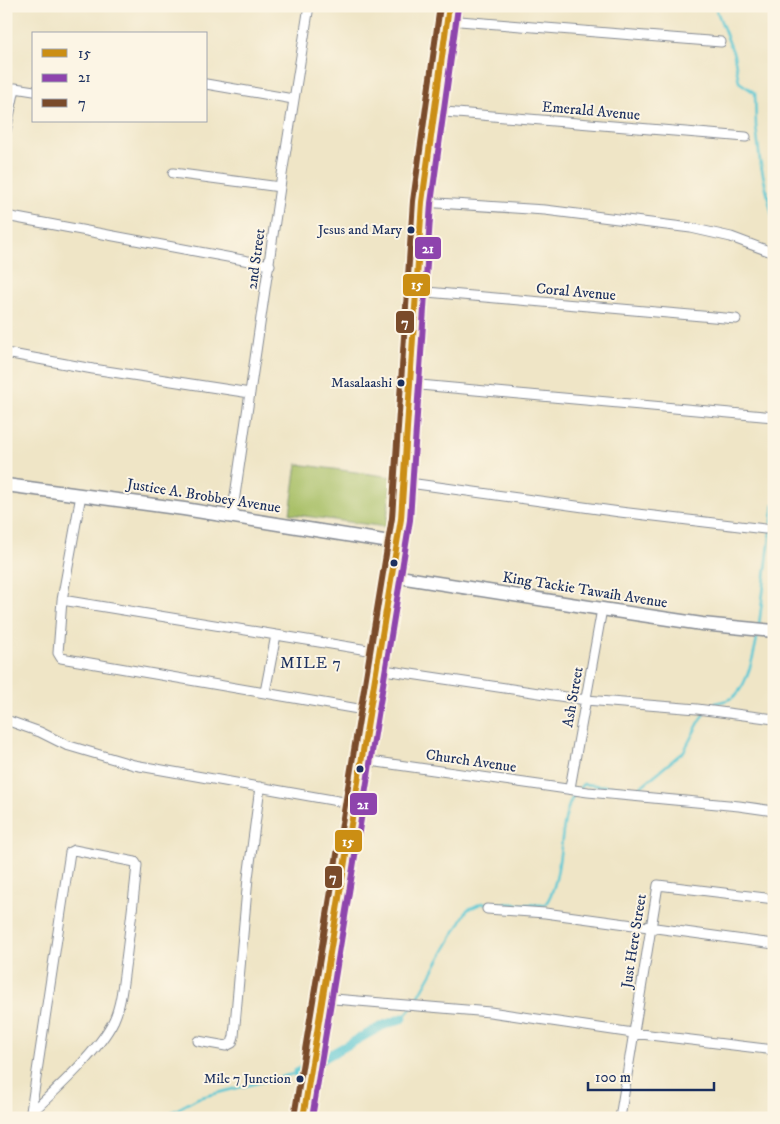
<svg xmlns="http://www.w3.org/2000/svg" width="780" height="1124" viewBox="0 0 780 1124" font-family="'IM FELL DW Pica',serif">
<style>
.green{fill:#a6be63;stroke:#607660}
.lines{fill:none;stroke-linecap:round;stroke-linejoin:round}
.stream{stroke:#5cc8d4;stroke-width:2.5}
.canal{stroke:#5cc8d4;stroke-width:9}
.street-casing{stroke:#858a92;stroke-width:11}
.secondary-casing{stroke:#858a92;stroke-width:15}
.street{stroke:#fff;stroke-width:9}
.secondary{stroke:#fff;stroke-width:12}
.bus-1-casing{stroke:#fcf5e5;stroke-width:10}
.bus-2-casing{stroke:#fcf5e5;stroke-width:10}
.bus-3-casing{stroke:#fcf5e5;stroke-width:10}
.bus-1{stroke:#cb8e13;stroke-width:6}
.bus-2{stroke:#8e44ad;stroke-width:6}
.bus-3{stroke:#7a4b2a;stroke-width:6}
.bus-dot{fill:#1b2f5e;stroke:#fcf5e5;stroke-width:2}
.labels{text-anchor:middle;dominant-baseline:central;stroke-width:4;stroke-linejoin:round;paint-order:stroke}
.bus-label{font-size:14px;fill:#1b2f5e;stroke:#fcf5e5;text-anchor:end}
.street-label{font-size:15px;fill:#1b2f5e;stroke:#fcf5e5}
.neighbourhood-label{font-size:16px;letter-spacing:1px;fill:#1b2f5e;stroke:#fcf5e5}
.line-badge{stroke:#fcf5e5;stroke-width:2}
.badge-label{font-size:14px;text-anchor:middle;font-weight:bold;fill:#fff}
</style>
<rect width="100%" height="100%" fill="#fcf5e5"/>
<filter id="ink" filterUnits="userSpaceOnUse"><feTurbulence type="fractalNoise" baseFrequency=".02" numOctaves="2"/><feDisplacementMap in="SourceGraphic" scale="10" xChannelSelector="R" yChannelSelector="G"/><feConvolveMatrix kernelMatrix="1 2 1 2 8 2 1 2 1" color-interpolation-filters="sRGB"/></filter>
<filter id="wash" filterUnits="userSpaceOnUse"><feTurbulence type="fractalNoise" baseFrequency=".0096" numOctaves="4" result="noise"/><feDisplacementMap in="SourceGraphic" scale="20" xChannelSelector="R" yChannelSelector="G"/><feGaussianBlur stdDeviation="1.12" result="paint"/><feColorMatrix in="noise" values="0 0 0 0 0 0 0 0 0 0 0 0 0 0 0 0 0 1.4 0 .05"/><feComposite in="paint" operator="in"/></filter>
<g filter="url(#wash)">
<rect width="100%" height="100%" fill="#efe5c6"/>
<!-- green -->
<path class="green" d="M 297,464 L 392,477 L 386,527 L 290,514 Z"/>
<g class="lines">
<!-- stream -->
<path class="stream" d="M 715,6 L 734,55 L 739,82 L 755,93 L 756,126 L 760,161 L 774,224
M 759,625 L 774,505
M 707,709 C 715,700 723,703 732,698 C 747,689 755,650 758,633
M 579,789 L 583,784 L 638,789 L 684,751 L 704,713
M 415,1003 L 467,910 L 482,903 L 545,905 C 566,876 556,822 575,793
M 403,1018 L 411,1008
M 161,1118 L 198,1098 L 297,1073"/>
<!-- canal -->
<path class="canal" d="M 297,1073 L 382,1026 L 403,1018"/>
</g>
</g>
<g filter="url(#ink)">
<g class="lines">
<defs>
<path id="street" d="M 447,20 L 721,42
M 206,84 L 293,99
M 433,111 L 746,137
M 6,131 L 15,88 L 34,91
M 173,173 L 280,187
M 422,202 L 545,210 L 691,228 L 731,237 L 774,253
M 6,216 L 270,265
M 415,291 L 736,319
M 6,353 L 93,369 L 250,393
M 409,384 L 774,417
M 402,482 L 620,512 L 765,529
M 81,495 L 62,600 L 58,653 L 61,658 L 370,711
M 232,516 L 280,187 L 309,6
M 62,600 L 380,652
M 377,669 L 586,700 L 697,709 L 774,719
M 265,692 L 276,635
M 6,720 L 40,732 L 66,745 L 134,765 L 355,804
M 363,760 L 588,792 L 739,806 L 774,811
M 570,788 L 602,609
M 487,909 L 545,913 L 774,944
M 322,998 L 490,1012 L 633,1033 L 774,1050
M 198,1041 L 226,1046 L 232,1043 L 234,1036 L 248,878 L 260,787
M 30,1118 L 70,852 L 74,850 L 135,862 L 137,865 C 134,897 130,928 126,960 C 123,980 122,1002 114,1020 C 99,1051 56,1090 30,1114
M 620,1118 L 658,885 L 774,899"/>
<path id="secondary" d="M 6,485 L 184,509 L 396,543
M 393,576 L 602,609 L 702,624 L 774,631
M 303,1118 L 401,519 L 422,202 L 449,6"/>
</defs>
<!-- street casing -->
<use href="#street" class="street-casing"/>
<!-- secondary casing -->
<use href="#secondary" class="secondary-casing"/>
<!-- street -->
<use href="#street" class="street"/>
<!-- secondary -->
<use href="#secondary" class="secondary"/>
<defs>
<path id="bus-1" d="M 303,1118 L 401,519 L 422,202 L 449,6"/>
<path id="bus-2" d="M 312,1118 L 410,520 L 431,203 L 458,7"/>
<path id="bus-3" d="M 294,1117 L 392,518 L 413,201 L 440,6"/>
</defs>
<!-- bus-1 casing -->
<use href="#bus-1" class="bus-1-casing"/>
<!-- bus-2 casing -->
<use href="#bus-2" class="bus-2-casing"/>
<!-- bus-3 casing -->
<use href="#bus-3" class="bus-3-casing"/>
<!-- bus-1 -->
<use href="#bus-1" class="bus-1"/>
<!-- bus-2 -->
<use href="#bus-2" class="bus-2"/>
<!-- bus-3 -->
<use href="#bus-3" class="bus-3"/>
</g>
</g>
<!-- markers -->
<g class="bus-dot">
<circle cx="411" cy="230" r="4.5"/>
<circle cx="401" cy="383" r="4.5"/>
<circle cx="394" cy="563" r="4.5"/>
<circle cx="360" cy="769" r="4.5"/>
<circle cx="300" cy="1079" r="4.5"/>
</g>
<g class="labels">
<!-- bus labels -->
<g class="bus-label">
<text x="402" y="230">Jesus and Mary</text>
<text x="392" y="383">Masalaashi</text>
<text x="291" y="1079">Mile 7 Junction</text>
</g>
<!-- street labels -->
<g class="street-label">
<text transform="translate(591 111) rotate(5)">Emerald Avenue</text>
<text transform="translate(256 259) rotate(-82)">2nd Street</text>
<text transform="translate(576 292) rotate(5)">Coral Avenue</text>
<text transform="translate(204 496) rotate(9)">Justice A. Brobbey Avenue</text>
<text transform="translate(585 590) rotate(9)">King Tackie Tawaih Avenue</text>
<text transform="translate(573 697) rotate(-80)">Ash Street</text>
<text transform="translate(471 761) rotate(8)">Church Avenue</text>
<text transform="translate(634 941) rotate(-81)">Just Here Street</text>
</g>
<!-- neighbourhood labels -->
<g class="neighbourhood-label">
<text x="311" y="663">MILE 7</text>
</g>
</g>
<g class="line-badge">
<rect x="414" y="236" width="28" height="24" rx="5" fill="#8e44ad"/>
<rect x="402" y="273" width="29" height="24" rx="5" fill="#cb8e13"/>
<rect x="395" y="310" width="20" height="24" rx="5" fill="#7a4b2a"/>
<rect x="349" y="792" width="29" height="24" rx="5" fill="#8e44ad"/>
<rect x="334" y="829" width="29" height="24" rx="5" fill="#cb8e13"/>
<rect x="324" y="865" width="19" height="24" rx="5" fill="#7a4b2a"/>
</g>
<g class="badge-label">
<text x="428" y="253">21</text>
<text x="417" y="289">15</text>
<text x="405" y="327">7</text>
<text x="363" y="809">21</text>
<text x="348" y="846">15</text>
<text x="333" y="882">7</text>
</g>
<!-- margin -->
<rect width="780" height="1124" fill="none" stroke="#fcf5e5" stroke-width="25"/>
<!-- legend -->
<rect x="32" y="32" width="175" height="90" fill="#fcf5e5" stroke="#a2a6af"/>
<rect x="42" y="49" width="25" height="8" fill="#cb8e13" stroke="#a2a6af"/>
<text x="78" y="58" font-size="15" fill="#1b2f5e">15</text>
<rect x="42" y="74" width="25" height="8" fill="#8e44ad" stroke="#a2a6af"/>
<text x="78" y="82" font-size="15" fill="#1b2f5e">21</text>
<rect x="42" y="99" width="25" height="8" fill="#7a4b2a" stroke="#a2a6af"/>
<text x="78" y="108" font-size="15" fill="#1b2f5e">7</text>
<!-- scale -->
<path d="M588 1082v8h126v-8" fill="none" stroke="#1b2f5e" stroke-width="2.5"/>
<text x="595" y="1082" font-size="15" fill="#1b2f5e" stroke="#fcf5e5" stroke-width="4" paint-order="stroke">100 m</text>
</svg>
